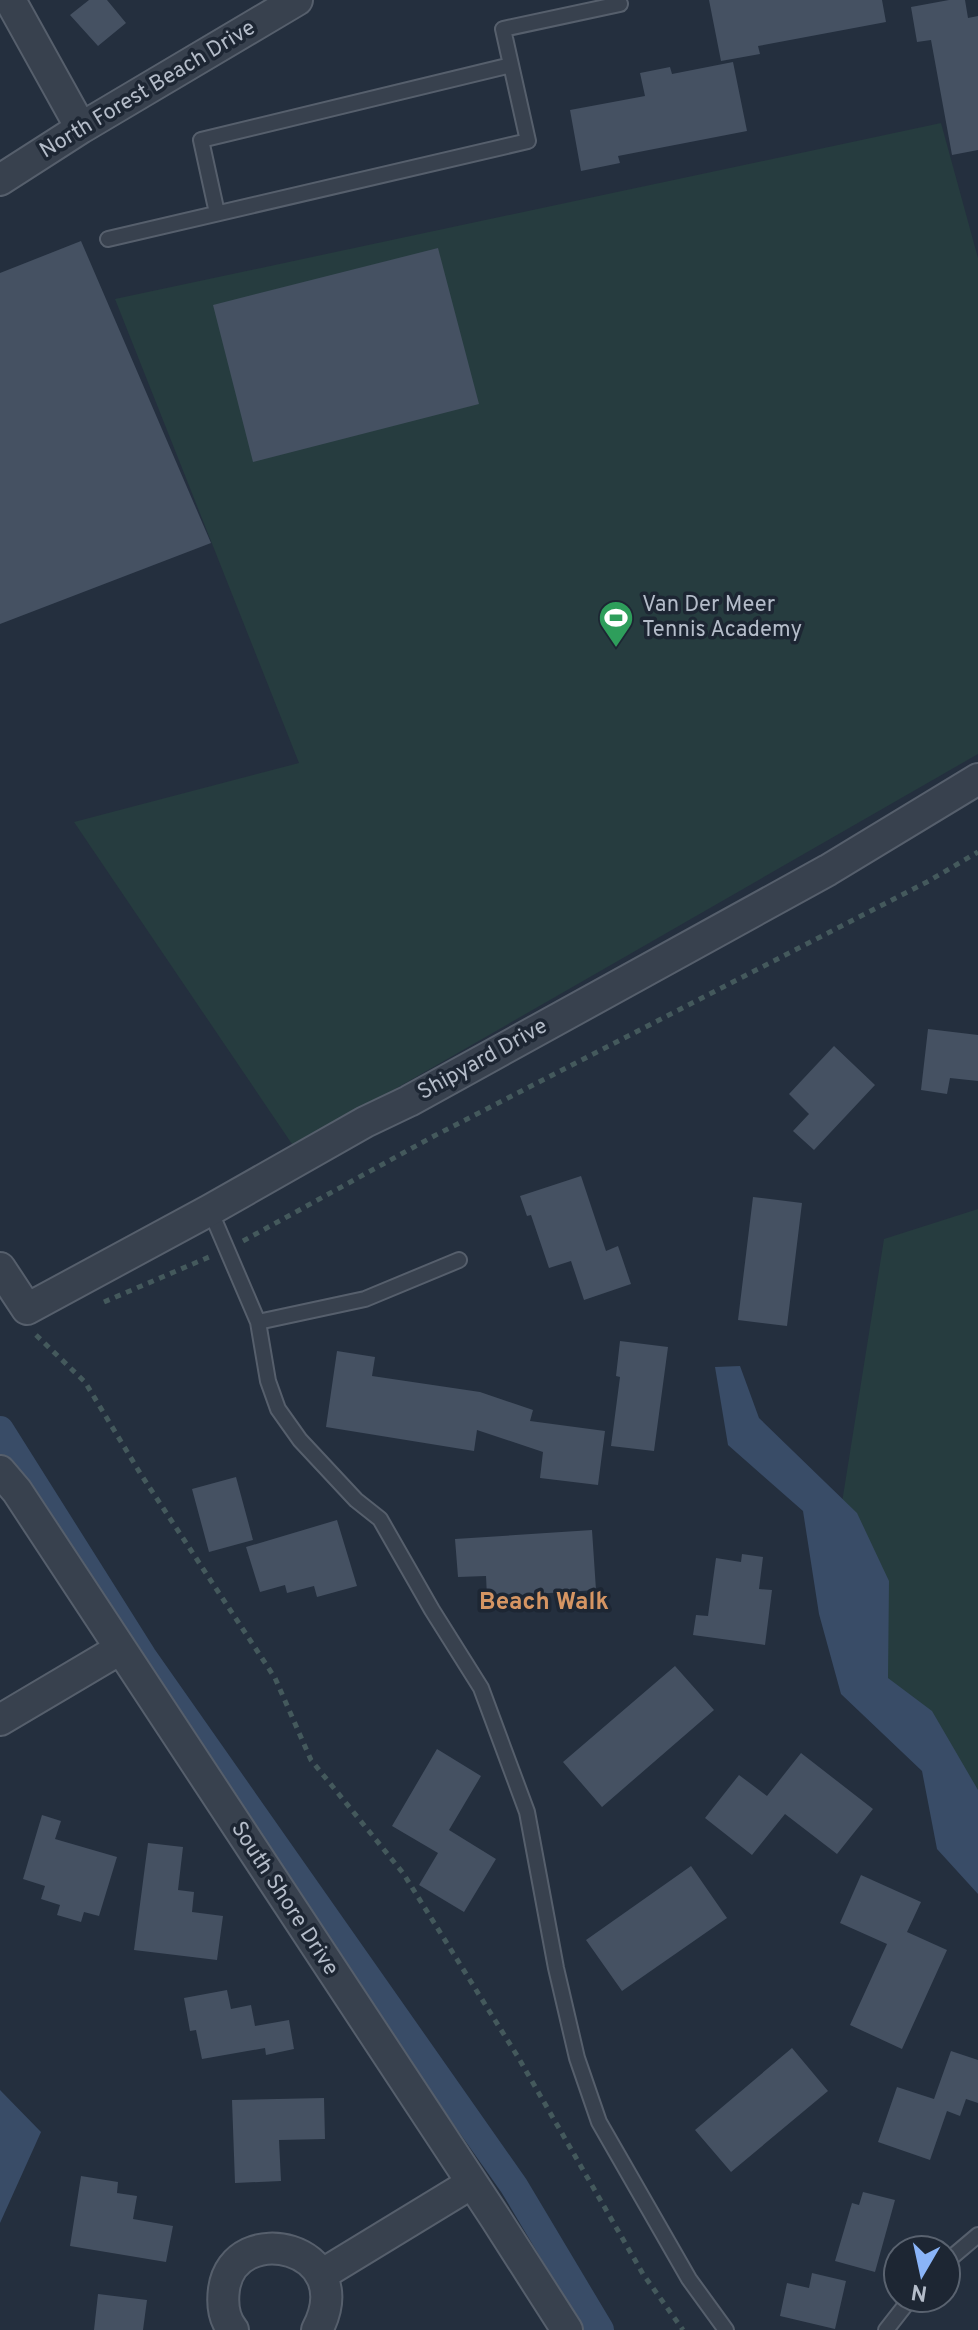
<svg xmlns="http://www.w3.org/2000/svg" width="978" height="2330" viewBox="0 0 978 2330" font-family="Overpass,sans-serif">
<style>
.green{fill:#263c3f}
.water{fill:#394c67}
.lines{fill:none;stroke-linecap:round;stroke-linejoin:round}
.canal{stroke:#394c67;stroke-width:28}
.building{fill:#455162}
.service-casing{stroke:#565f6c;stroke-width:18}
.minor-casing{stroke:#565f6c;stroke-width:34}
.path{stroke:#44595c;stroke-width:5;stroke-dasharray:6 6;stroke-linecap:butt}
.service{stroke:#38414e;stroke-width:14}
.minor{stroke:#38414e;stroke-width:30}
.labels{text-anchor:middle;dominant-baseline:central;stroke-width:7;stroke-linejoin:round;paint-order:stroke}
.street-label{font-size:22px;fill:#b4bcc9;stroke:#1d2633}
.poi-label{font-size:22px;fill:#b4bcc9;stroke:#1d2633;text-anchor:start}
.neighbourhood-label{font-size:24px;font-weight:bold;fill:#d59563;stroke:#1d2633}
</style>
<rect width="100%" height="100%" fill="#242f3e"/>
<!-- green -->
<path class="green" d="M 941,123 L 978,258 L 978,754 L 294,1147 L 74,822 L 299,763 L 115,299 Z
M 978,1209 L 978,1822 L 829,1584 L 884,1239 Z"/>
<!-- water -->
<path class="water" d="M 740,1366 L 759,1418 L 857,1513 L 889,1581 L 888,1678 L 932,1711 L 978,1790 L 978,1894 L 937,1849 L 922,1771 L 841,1694 L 819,1614 L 803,1511 L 728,1445 L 715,1367 Z
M 0,2090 L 41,2132 L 0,2223 Z"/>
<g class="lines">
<!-- canal -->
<path class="canal" d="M 0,1430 L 143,1657 L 514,2186 L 600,2330"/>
</g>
<!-- building -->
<path class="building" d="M 89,0 L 107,0 L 126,23 L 98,46 L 70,15 Z
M 709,0 L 882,0 L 886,22 L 758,46 L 760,54 L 721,61 Z
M 949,0 L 965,0 L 968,18 L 978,16 L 978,150 L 952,155 L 931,40 L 917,42 L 911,7 Z
M 733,62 L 747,131 L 618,156 L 620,163 L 581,171 L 570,110 L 645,96 L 640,73 L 670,67 L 672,74 Z
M 81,241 L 211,543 L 0,624 L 0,273 Z
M 438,248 L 479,404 L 253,462 L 213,305 Z
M 928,1029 L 978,1035 L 978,1081 L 950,1078 L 947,1094 L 921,1090 Z
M 834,1046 L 875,1085 L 814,1150 L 793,1131 L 809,1114 L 789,1094 Z
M 581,1176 L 606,1251 L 618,1246 L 631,1284 L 584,1300 L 571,1261 L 549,1268 L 531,1215 L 527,1216 L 520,1196 Z
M 753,1197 L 802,1203 L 787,1326 L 738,1320 Z
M 620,1341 L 668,1347 L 654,1451 L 611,1446 L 620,1377 L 616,1376 Z
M 337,1351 L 375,1357 L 372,1376 L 480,1392 L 533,1410 L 530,1421 L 605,1431 L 598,1485 L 540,1478 L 543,1452 L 477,1430 L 474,1451 L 326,1427 Z
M 236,1477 L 253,1540 L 209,1552 L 192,1489 Z
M 337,1520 L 357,1586 L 317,1597 L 314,1586 L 287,1593 L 285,1585 L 260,1592 L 246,1547 Z
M 592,1530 L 596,1590 L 487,1597 L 486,1576 L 458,1577 L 455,1539 Z
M 742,1554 L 763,1557 L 759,1589 L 772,1590 L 765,1645 L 693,1635 L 696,1615 L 708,1616 L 716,1558 L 741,1562 Z
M 675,1666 L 714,1710 L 602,1807 L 563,1762 Z
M 437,1749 L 481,1776 L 449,1830 L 496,1859 L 464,1912 L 419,1885 L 438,1853 L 392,1826 Z
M 801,1753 L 873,1809 L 837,1854 L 785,1814 L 752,1855 L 705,1818 L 739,1775 L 767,1796 Z
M 42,1815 L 61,1821 L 55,1839 L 117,1857 L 99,1916 L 84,1912 L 81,1922 L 57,1915 L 60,1905 L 41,1899 L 45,1886 L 23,1879 Z
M 148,1843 L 183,1847 L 178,1890 L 194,1892 L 192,1912 L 223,1916 L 217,1960 L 134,1950 Z
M 691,1866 L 727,1918 L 622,1991 L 586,1940 Z
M 861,1875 L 921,1902 L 907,1932 L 947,1950 L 902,2049 L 850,2025 L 887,1944 L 840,1923 Z
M 227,1990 L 231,2009 L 251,2005 L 255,2026 L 289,2020 L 294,2049 L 266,2055 L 265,2048 L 202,2059 L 196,2030 L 190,2031 L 184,1998 Z
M 792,2048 L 828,2091 L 731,2172 L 695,2130 Z
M 951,2051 L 978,2060 L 978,2103 L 966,2099 L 960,2116 L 947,2111 L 930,2160 L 878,2142 L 897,2087 L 934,2099 Z
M 324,2098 L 325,2139 L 279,2140 L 281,2181 L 235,2183 L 232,2100 Z
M 81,2176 L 118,2182 L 117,2193 L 137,2196 L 133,2219 L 173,2226 L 166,2262 L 70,2246 Z
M 863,2192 L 895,2200 L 875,2272 L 835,2261 L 852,2203 L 859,2205 Z
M 812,2273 L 846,2281 L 835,2329 L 780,2316 L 787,2283 L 809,2288 Z
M 98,2294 L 147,2300 L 143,2330 L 94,2330 Z"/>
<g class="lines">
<defs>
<path id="service" d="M 217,213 L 201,140 L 511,65
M 108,239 L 528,141 L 503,29 L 620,4 L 618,0
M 210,1210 L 258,1322 L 268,1381 L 278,1409 L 300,1440 L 356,1500 L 380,1519 L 432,1610 L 481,1688 L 527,1812 L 556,1968 L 577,2058 L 599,2122 L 689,2279 L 726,2330
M 258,1322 L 365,1299 L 459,1260
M 946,2262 L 978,2235
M 886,2330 L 911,2298"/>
<path id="minor" d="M 10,0 L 81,128
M 0,180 L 81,128 L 297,0
M 0,1268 L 27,1309 L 210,1210 L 365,1122 L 409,1101 L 828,870 L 978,779
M 0,1471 L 17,1491 L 496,2219 L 567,2330
M 0,1720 L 120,1649
M 321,2275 L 472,2183
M 233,2330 C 223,2318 222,2304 224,2289 C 234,2218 361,2246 317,2330"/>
</defs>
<!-- service casing -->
<use href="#service" class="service-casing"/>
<!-- minor casing -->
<use href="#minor" class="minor-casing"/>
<!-- path -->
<path class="path" d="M 243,1241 L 434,1136 L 927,882 L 978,852
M 104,1302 L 209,1257
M 36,1335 L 85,1382 L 140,1473 L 275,1678 L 311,1760 L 403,1873 L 518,2057 L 643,2274 L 683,2330"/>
<!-- service -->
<use href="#service" class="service"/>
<!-- minor -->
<use href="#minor" class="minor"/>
</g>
<!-- icons -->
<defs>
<symbol id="stadium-pin" viewBox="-11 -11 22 30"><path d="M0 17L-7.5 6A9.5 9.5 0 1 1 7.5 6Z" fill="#2e9e5b" stroke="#1d2633"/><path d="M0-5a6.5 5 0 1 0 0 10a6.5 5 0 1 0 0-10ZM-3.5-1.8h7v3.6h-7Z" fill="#fff"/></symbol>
</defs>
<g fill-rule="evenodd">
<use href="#stadium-pin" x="596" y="598" width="40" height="54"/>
</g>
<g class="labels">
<!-- street labels -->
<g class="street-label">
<text transform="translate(148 90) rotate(-31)">North Forest Beach Drive</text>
<text transform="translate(483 1060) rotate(-29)">Shipyard Drive</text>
<text transform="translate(284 1899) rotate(57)">South Shore Drive</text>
</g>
<!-- poi labels -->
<g class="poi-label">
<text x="642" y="605">Van Der Meer<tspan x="642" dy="25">Tennis Academy</tspan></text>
</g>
<!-- neighbourhood labels -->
<g class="neighbourhood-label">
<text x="544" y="1603">Beach Walk</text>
</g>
</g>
<!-- north arrow -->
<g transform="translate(922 2274) rotate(189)"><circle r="38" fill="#1d2633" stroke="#59626f" stroke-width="2"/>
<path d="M0-6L14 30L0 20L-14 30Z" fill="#8ab4f8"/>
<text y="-12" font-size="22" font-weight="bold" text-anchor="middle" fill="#b4bcc9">N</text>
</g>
</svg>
